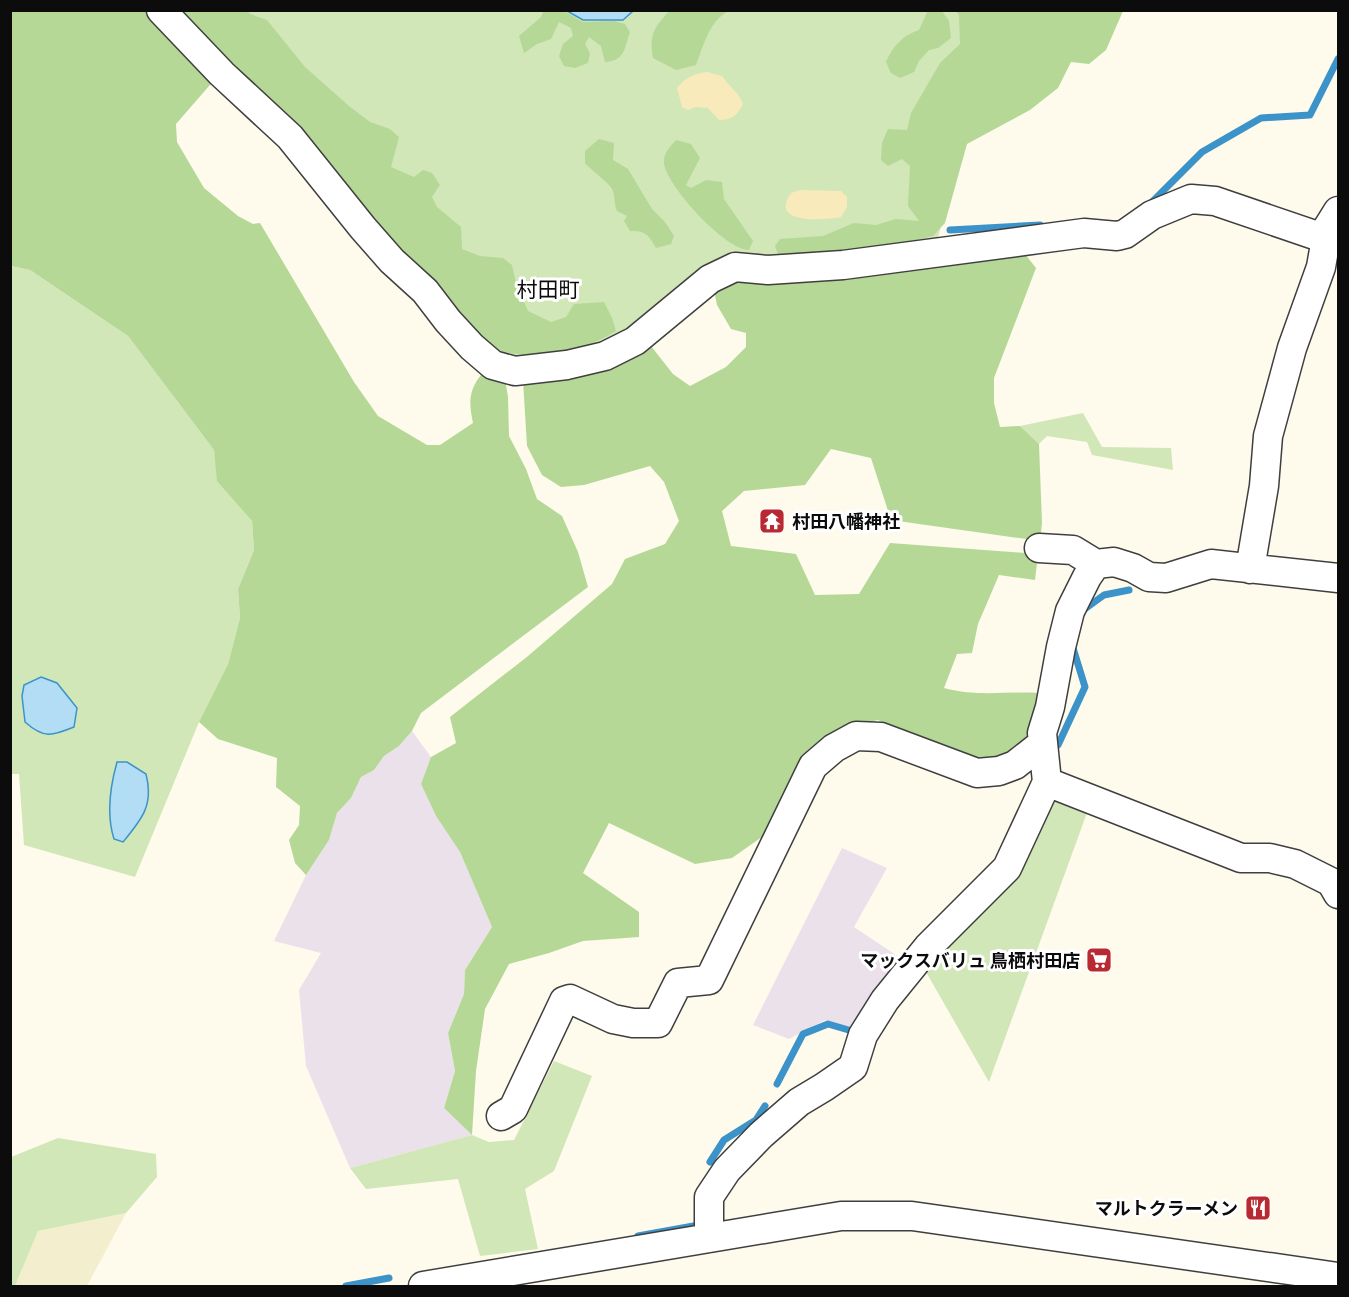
<svg xmlns="http://www.w3.org/2000/svg" width="1349" height="1297" viewBox="0 0 1349 1297" font-family="'IBM Plex Serif','Noto Sans JP',serif">
<style>
.industrial{fill:#eae1eb}
.farmland{fill:#f3efce}
.green{fill:#d1e7b8}
.forest{fill:#b5d897}
.sand{fill:#f8eaba}
.water{fill:#b3ddf4;stroke:#3c93c9;stroke-width:1.5}
.lines{fill:none;stroke-linecap:round;stroke-linejoin:round}
.stream{stroke:#3c93c9;stroke-width:7}
.minor-casing{stroke:#3f3f3f;stroke-width:31}
.minor{stroke:#fff;stroke-width:28}
.labels{text-anchor:middle;dominant-baseline:central;stroke-width:6;stroke-linejoin:round;paint-order:stroke}
.poi-label{font-size:18px;font-weight:bold;fill:#0c0c0c;stroke:#fff;text-anchor:end}
.quarter-label{font-size:21px;fill:#0c0c0c;stroke:#fff}
</style>
<rect width="100%" height="100%" fill="#fefbec"/>
<!-- industrial -->
<path class="industrial" d="M 412,731 L 431,757 L 421,784 L 436,816 L 460,852 L 492,927 L 465,970 L 464,994 L 448,1033 L 455,1071 L 444,1108 L 472,1135 L 350,1168 L 306,1066 L 299,990 L 321,953 L 274,941 L 306,875 L 329,840 L 337,813 L 351,798 L 361,777 L 374,770 L 384,756 L 399,746 Z
M 842,848 L 887,868 L 854,927 L 905,961 L 857,1031 L 825,1020 L 789,1039 L 753,1025 Z"/>
<!-- farmland -->
<path class="farmland" d="M 126,1213 L 87,1286 L 15,1286 L 38,1231 Z"/>
<!-- green -->
<path class="green" d="M 172,11 L 1088,11 L 965,140 L 937,241 L 812,258 L 780,256 L 617,338 L 554,360 L 499,357 Z
M 10,266 L 30,270 L 128,336 L 214,450 L 218,481 L 252,521 L 254,550 L 238,589 L 240,618 L 228,664 L 199,722 L 135,877 L 24,845 L 19,774 L 10,774 Z
M 1083,413 L 1102,447 L 1171,448 L 1173,470 L 1092,455 L 1087,442 L 1047,436 L 1039,444 L 1020,426 Z
M 1050,797 L 1088,810 L 989,1082 L 922,965 Z
M 554,1061 L 592,1076 L 554,1171 L 525,1189 L 538,1249 L 480,1256 L 458,1179 L 366,1189 L 350,1168 L 472,1135 L 489,1142 L 514,1140 Z
M 58,1138 L 156,1154 L 157,1177 L 126,1213 L 38,1231 L 15,1286 L 11,1286 L 11,1157 Z"/>
<!-- forest -->
<path class="forest" d="M 544,10 L 564,11 L 583,22 L 614,21 L 625,24 L 630,32 C 624,49 625,61 605,62 L 601,46 L 589,37 L 585,44 L 590,53 L 588,63 L 575,68 L 564,66 L 559,56 L 563,44 L 573,36 L 571,28 L 559,22 L 551,39 L 537,44 L 524,53 L 519,36 L 541,17 Z
M 928,10 L 942,11 L 949,21 L 951,38 L 938,48 L 929,50 L 919,61 L 914,72 L 900,78 L 891,73 L 886,62 C 892,47 903,35 919,30 Z
M 11,11 L 248,11 L 250,14 L 267,20 L 305,67 L 349,106 L 370,122 L 390,129 L 399,137 L 391,167 L 414,177 L 423,170 L 432,173 L 440,185 L 432,197 L 437,207 L 461,227 L 462,249 L 480,256 L 503,258 L 512,265 L 516,283 L 528,311 L 551,322 L 566,317 L 574,304 L 604,302 L 612,318 L 616,331 C 594,345 568,353 542,354 C 520,356 501,354 481,341 C 473,335 466,324 460,317 C 438,290 417,259 387,242 L 216,78 L 176,124 L 177,142 L 204,188 L 238,216 L 253,224 L 260,223 L 354,382 L 378,416 L 427,445 L 440,445 L 473,423 C 469,404 468,391 481,375 L 505,379 L 508,397 L 509,436 L 526,469 L 537,499 L 562,516 L 578,552 L 588,587 L 421,713 L 412,731 L 399,746 L 384,756 L 374,770 L 361,777 L 351,798 L 337,813 L 329,840 L 306,875 L 295,863 L 289,840 L 299,825 L 300,806 L 276,787 L 277,758 L 218,739 L 199,722 L 228,664 L 240,618 L 238,589 L 254,550 L 252,521 L 217,481 L 214,450 L 128,336 L 30,270 L 11,266 Z
M 669,11 L 729,11 C 710,19 703,47 696,65 L 676,70 L 653,58 C 649,34 654,28 669,11 Z
M 956,11 L 1123,11 L 1106,50 L 1089,64 L 1071,62 L 1058,88 L 1030,110 L 967,144 L 945,223 L 933,236 L 903,243 L 838,251 L 814,257 L 788,253 L 778,254 L 775,246 L 780,239 L 823,236 L 854,223 L 876,225 L 896,219 L 919,221 L 908,206 L 910,166 L 902,159 L 888,166 L 881,160 L 882,143 L 888,129 L 907,130 L 911,113 L 940,63 L 960,44 L 959,15 Z
M 599,139 L 614,143 L 613,160 L 628,169 L 652,209 L 665,222 L 674,236 L 671,244 L 656,248 C 649,235 645,230 630,231 L 624,221 L 627,216 L 617,211 C 614,203 615,198 613,191 C 612,185 591,170 585,163 L 585,151 Z
M 676,140 L 691,144 L 700,158 L 686,185 L 691,188 L 706,180 L 722,182 L 724,199 L 753,241 L 749,250 C 725,250 668,187 664,164 C 663,153 670,147 676,140 Z
M 1025,254 L 1036,268 L 994,378 L 994,403 L 1000,427 L 1020,426 L 1039,444 L 1042,523 L 1040,541 L 891,520 L 871,458 L 831,449 L 805,485 L 744,491 L 722,511 L 731,546 L 796,554 L 815,595 L 859,594 L 890,543 L 1038,554 L 1035,580 L 999,575 L 978,624 L 972,653 L 957,654 L 944,688 C 977,697 1006,691 1040,693 L 1042,706 L 1026,744 L 1001,757 L 976,762 L 930,745 L 878,720 L 842,728 L 772,830 L 732,858 L 695,864 L 609,823 L 583,873 L 639,912 L 639,937 L 583,941 L 549,953 L 509,964 L 485,1009 L 476,1071 L 472,1135 L 444,1108 L 455,1071 L 448,1033 L 464,994 L 465,970 L 492,927 L 460,852 L 436,816 L 421,784 L 431,757 L 456,743 L 450,717 L 528,656 L 612,584 L 625,559 L 665,544 L 679,521 L 664,482 L 650,466 L 584,485 L 561,487 L 542,475 L 527,446 L 523,381 L 651,346 L 673,374 L 690,386 L 726,367 L 746,347 L 746,333 L 731,329 L 717,305 L 714,290 L 742,280 Z"/>
<!-- sand -->
<path class="sand" d="M 707,72 L 722,76 C 729,87 739,92 743,104 C 737,116 732,120 719,120 L 708,108 L 696,107 L 688,110 L 682,107 L 677,88 C 686,77 693,74 707,72 Z
M 800,190 L 841,191 L 847,197 L 847,207 L 841,217 C 825,220 768,225 791,193 Z"/>
<!-- water -->
<path class="water" d="M 567,11 L 633,11 L 623,20 L 583,20 Z
M 41,677 L 57,683 L 77,708 L 74,727 C 52,736 44,739 25,722 L 22,696 L 24,685 Z
M 117,762 L 127,762 L 146,774 C 154,805 142,819 123,842 L 114,839 C 106,814 110,787 117,762 Z"/>
<g class="lines">
<!-- stream -->
<path class="stream" d="M 1152,202 L 1202,152 L 1261,118 L 1310,115 L 1338,59
M 950,230 L 1040,225
M 1082,611 L 1104,595 L 1129,590
M 1058,745 L 1085,687 L 1073,648
M 777,1084 L 803,1034 L 828,1024 L 852,1031 L 856,1026
M 710,1162 L 724,1140 L 756,1120 L 765,1106
M 638,1236 L 699,1225 L 699,1223
M 346,1286 L 389,1278"/>
<defs>
<path id="minor" d="M 161,10 L 222,74 L 290,137 L 363,228 L 392,261 L 425,291 L 448,321 L 472,347 L 493,365 L 515,371 L 567,365 L 605,356 L 635,341 L 710,279 L 735,267 L 768,270 L 843,265 L 1084,233 L 1117,236 L 1125,234 L 1152,215 L 1191,199 L 1215,201 L 1338,243
M 1039,548 L 1073,550 L 1096,564 L 1114,562 L 1133,568 L 1149,577 L 1166,578 L 1211,564 L 1338,578
M 1250,569 L 1264,486 L 1268,436 L 1292,348 L 1321,267 L 1328,227 L 1338,211
M 1047,782 L 1241,858 L 1270,858 L 1295,864 L 1331,882 L 1338,894
M 501,1116 L 513,1109 L 564,1001 L 570,999 L 613,1019 L 633,1023 L 658,1023 L 678,983 L 709,980 L 813,766 L 834,748 L 856,736 L 881,737 L 977,773 L 999,771 L 1015,765 L 1043,743
M 709,1238 L 709,1197 L 727,1170 L 761,1135 L 799,1102 L 824,1087 L 853,1067 L 863,1035 L 885,1000 L 928,947 L 1007,868 L 1047,782 L 1042,733 L 1050,707 L 1061,647 L 1070,611 L 1087,577 L 1096,564
M 423,1286 L 841,1216 L 912,1216 L 1338,1277"/>
</defs>
<!-- minor casing -->
<use href="#minor" class="minor-casing"/>
<!-- minor -->
<use href="#minor" class="minor"/>
</g>
<!-- icons -->
<defs>
<symbol id="temple-square" viewBox="-11 -11 22 22"><rect x="-9" y="-9" width="18" height="18" rx="4" fill="#b82932" stroke="#fff"/><path d="M0-6L5-2H3V0L6.5 2.5H4V6H1.5V3h-3V6H-4V2.5H-6.5L-3 0V-2H-5Z" fill="#fff"/></symbol>
<symbol id="supermarket-square" viewBox="-11 -11 22 22"><rect x="-9" y="-9" width="18" height="18" rx="4" fill="#b82932" stroke="#fff"/><path d="M-6-5.5h2.5l.6 2H6L4.5 2H-2.5L-4.4-4H-6ZM-1.5 3.2a1.3 1.3 0 1 0 .1 0ZM3 3.2a1.3 1.3 0 1 0 .1 0Z" fill="#fff"/></symbol>
<symbol id="restaurant-square" viewBox="-11 -11 22 22"><rect x="-9" y="-9" width="18" height="18" rx="4" fill="#b82932" stroke="#fff"/><path d="M-5-6h1v4h1v-4h1v4h1v-4h1v5L-1.5 .5V6h-2V.5L-5-1ZM5-6V6H3V1.5H1.5Q1.5-4 5-6Z" fill="#fff"/></symbol>
</defs>
<g fill-rule="evenodd">
<use href="#temple-square" x="757" y="506" width="30" height="30"/>
<use href="#supermarket-square" x="1084" y="945" width="30" height="30"/>
<use href="#restaurant-square" x="1243" y="1193" width="30" height="30"/>
</g>
<g class="labels">
<!-- poi labels -->
<g class="poi-label">
<text x="792" y="521" text-anchor="start">村田八幡神社</text>
<text x="1080" y="960">マックスバリュ 鳥栖村田店</text>
<text x="1238" y="1208">マルトクラーメン</text>
</g>
<!-- quarter labels -->
<g class="quarter-label">
<text x="548" y="289">村田町</text>
</g>
</g>
<!-- border -->
<rect width="1349" height="1297" fill="none" stroke="#0c0c0c" stroke-width="24"/>
</svg>
